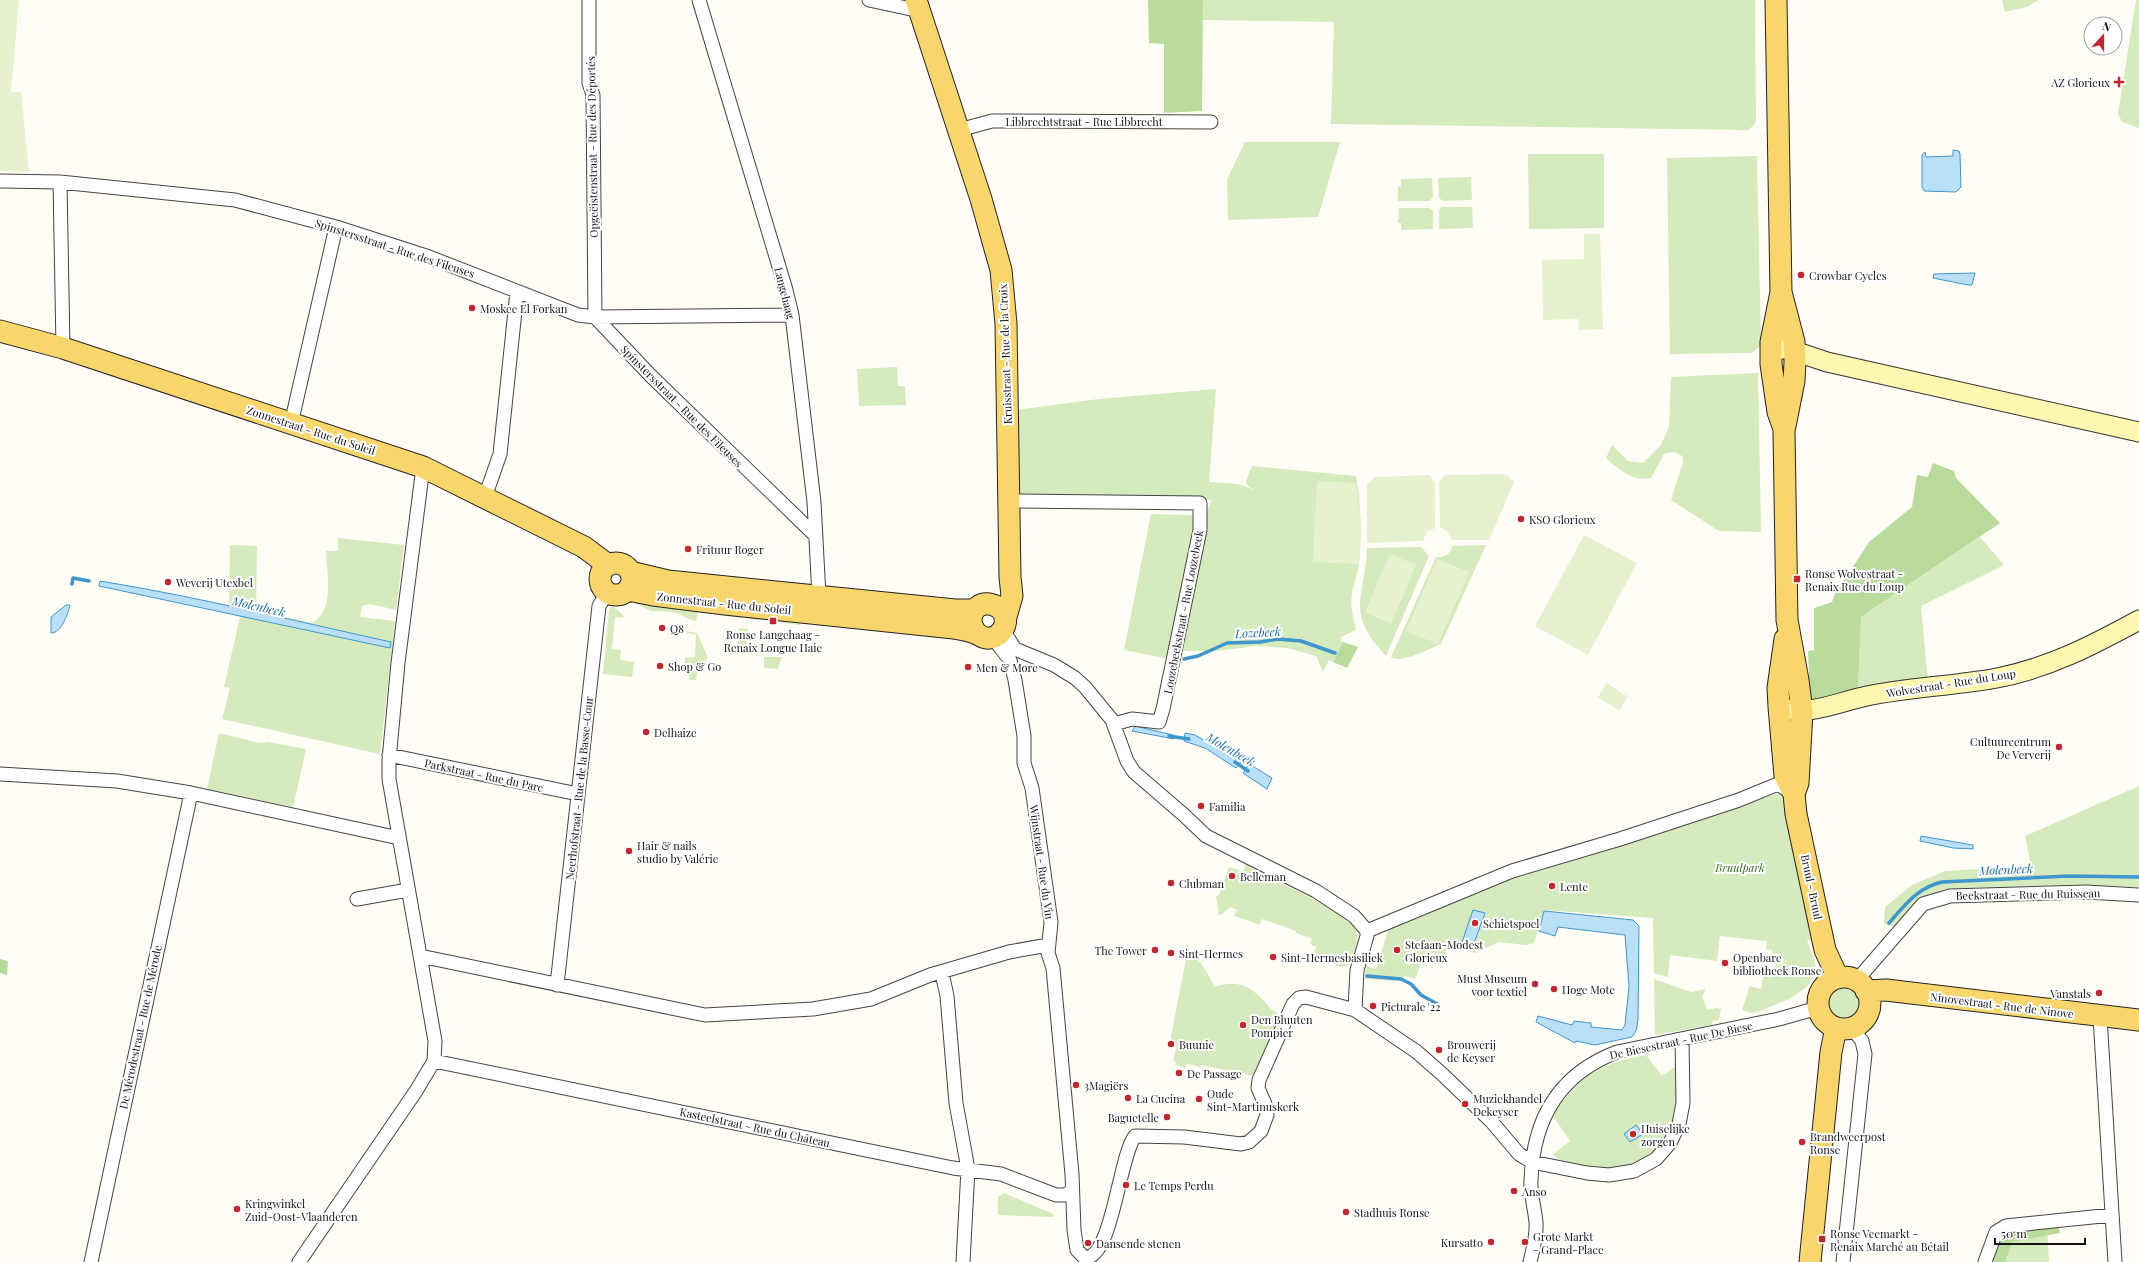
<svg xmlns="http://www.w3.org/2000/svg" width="2139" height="1262" viewBox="0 0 2139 1262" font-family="'Playfair Display',serif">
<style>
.green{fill:#d5ebbd}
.forest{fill:#b9dc9c}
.pitch{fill:#e6f2cf}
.water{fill:#b9e0f7;stroke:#3f96cf}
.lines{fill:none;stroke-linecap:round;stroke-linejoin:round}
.stream{stroke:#3f96cf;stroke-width:3.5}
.street-casing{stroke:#444;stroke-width:15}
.secondary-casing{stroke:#333;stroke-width:21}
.primary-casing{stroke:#222;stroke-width:23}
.street{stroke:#fff;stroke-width:13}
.secondary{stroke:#fff6b0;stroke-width:19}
.primary{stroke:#f9d66b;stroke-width:21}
.poi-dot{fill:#c4262e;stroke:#fff;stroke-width:1.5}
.labels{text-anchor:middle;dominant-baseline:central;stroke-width:4;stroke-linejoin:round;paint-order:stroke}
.poi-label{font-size:11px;fill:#111;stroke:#fff;text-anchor:start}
.street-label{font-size:11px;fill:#111;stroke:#fff}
.park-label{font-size:11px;font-style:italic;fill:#2f6b1f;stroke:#fff}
.water-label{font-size:12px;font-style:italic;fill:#1768a6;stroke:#fff}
</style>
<rect width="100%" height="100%" fill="#fffdf5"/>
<!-- green -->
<path class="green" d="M 1203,0 L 1755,0 L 1756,119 L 1754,125 L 1748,130 L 1331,124 L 1334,22 L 1203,20 Z
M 2002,0 L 2038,0 L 2027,7 L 2005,12 Z
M 2136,0 L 2139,0 L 2139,128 L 2122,122 L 2118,114 Z
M 1245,142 L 1340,142 L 1318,217 L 1228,220 L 1227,179 Z
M 1528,154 L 1604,154 L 1604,228 L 1529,229 Z
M 1757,156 L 1761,345 L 1752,353 L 1670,354 L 1667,158 Z
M 1471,177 L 1472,200 L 1443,201 L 1439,198 L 1438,178 Z
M 1432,178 L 1433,197 L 1429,201 L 1398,201 L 1398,187 L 1401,187 L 1401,179 Z
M 1441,207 L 1472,207 L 1473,228 L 1439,229 L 1439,210 Z
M 1399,208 L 1429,208 L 1433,211 L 1433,229 L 1401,230 L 1401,223 L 1398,223 Z
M 897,367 L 898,386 L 905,386 L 906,405 L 859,406 L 857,369 Z
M 1758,373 L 1761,532 L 1719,531 L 1671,500 L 1683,462 L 1682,456 C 1675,451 1672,451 1664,454 L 1651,478 C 1632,482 1620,470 1606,458 L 1612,445 L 1628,461 L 1643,463 L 1661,445 L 1669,427 L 1671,377 Z
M 1216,389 L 1209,482 L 1238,484 L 1254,490 L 1248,486 L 1246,481 L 1252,466 L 1356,476 C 1361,505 1362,534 1359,563 C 1358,574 1354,583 1352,593 C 1350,605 1353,618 1356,630 L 1341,637 L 1340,641 L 1343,642 L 1333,662 L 1329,660 L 1323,672 L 1316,656 L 1287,648 L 1256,646 L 1217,651 L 1180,651 L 1206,513 L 1212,500 L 1032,496 L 1020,494 L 1016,410 L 1099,399 Z
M 1151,514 L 1192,515 L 1195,528 L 1169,659 L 1124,650 Z
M 1980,537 L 2004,565 L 1921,606 L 1928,683 L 1858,693 L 1861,617 Z
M 338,538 L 404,545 L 396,610 L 370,604 L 362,606 L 360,617 L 395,621 L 380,754 L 222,719 L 230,688 L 224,687 L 242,608 L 229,607 L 230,545 L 257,546 L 256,611 L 312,623 C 335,610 327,574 326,551 L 338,551 Z
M 1486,545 L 1441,644 C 1431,648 1399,665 1391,657 L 1436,557 C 1445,557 1450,555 1452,546 Z
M 1421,547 L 1429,556 L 1386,656 C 1344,611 1365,599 1367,548 Z
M 633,600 L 653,606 L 698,610 L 696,621 L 694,621 L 674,612 L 651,611 L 632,602 Z
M 613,606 L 624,616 L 623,618 L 615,617 L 612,649 L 621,650 L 620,660 L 634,662 L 632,677 L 603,674 L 609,610 Z
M 722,612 L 801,622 L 800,625 L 722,615 Z
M 739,628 L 748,629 L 746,647 L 737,646 Z
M 686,631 L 697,633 L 707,655 L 705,667 L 698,667 L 696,680 L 689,680 L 689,670 L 684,669 L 685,658 L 695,657 L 696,634 L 686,633 Z
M 764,657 L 782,657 L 778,669 L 764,668 Z
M 219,733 L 259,743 L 268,742 L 306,749 L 293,807 L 207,789 Z
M 2139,786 L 2139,887 L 2063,885 L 1945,889 L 1926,896 L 1895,927 L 1884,924 L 1885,907 L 1912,885 L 1945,871 L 2031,866 L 2025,836 Z
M 1785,791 L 1817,940 L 1807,940 L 1815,962 L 1816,973 L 1807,987 L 1789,999 L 1758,1012 L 1751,1013 L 1742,1010 L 1750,986 L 1761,989 L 1763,977 L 1768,977 L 1768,980 L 1770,970 L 1775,970 L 1776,964 L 1780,965 L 1781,961 L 1777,960 L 1777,954 L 1772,954 L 1772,950 L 1766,949 L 1767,941 L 1720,936 L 1717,961 L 1670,955 L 1668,977 L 1654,973 L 1653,918 L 1544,910 L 1534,943 L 1527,945 L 1499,942 L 1475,953 L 1449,943 L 1444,957 L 1426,951 L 1415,979 L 1405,976 L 1402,981 L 1365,979 L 1366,966 L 1376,969 L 1389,927 L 1518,875 Z
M 1246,864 C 1280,888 1323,896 1353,926 C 1362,939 1354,954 1347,966 L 1341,967 L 1313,956 L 1316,947 L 1310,944 L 1312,939 L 1296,933 L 1296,931 L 1262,919 L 1260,925 L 1234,916 L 1237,910 L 1230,907 L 1219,916 L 1216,896 L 1219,895 L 1229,867 L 1243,871 Z
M 1187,954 C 1200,957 1209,976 1215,987 C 1242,978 1254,989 1270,1008 C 1272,1011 1277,1012 1280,1015 L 1253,1076 L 1201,1065 L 1200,1067 L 1187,1064 L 1185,1068 L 1175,1065 L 1176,1062 L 1173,1061 L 1177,1044 L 1170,1042 Z
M 1654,979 L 1691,992 L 1706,989 L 1702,996 L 1707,1010 L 1717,1008 L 1721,1009 L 1719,1020 L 1713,1021 L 1711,1025 L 1655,1035 Z
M1827 1003a16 16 0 1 1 32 0a16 16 0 1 1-32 0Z
M 1646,1055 L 1662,1076 L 1676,1066 C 1688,1126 1654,1179 1589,1167 C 1575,1164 1564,1163 1552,1155 L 1570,1141 L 1553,1116 C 1576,1077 1603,1062 1646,1055 Z
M 1004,1193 L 1053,1214 L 1053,1217 L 998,1215 L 998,1197 Z
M 2047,1227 L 2049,1262 L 1992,1262 L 2001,1237 L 2010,1233 Z"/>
<!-- forest -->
<path class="forest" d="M 1148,0 L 1203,0 L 1202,111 L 1164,113 L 1164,44 L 1149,43 Z
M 1933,463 L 1954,471 L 1956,478 L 2000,523 L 1861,617 L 1858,693 L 1810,702 L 1808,651 L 1814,650 L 1814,608 L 1832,602 L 1835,594 L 1869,542 L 1912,507 L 1917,475 L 1928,477 Z
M 1343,642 L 1358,647 L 1347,668 L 1333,662 Z
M 0,959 L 8,961 L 7,975 L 0,973 Z
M 2058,1225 L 2060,1233 L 2012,1242 L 2005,1262 L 1992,1262 L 2001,1237 L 2010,1233 Z"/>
<!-- pitch -->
<path class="pitch" d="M 0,0 L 19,0 L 11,92 L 21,92 L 29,172 L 0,171 Z
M 1584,234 L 1600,234 L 1603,329 L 1579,330 L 1578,319 L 1543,320 L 1542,260 L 1584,259 Z
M 1506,474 L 1514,482 L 1489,540 L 1452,540 L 1448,532 L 1440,527 L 1439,482 L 1445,475 Z
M 1429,475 L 1435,482 L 1435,528 L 1427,532 L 1423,541 L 1367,543 L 1367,485 L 1375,477 Z
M 1317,481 L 1356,483 L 1361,522 L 1359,564 L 1313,562 Z
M 1584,535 L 1637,563 L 1588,655 L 1535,626 Z
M 1390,554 L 1416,565 L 1391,624 L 1365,612 Z
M 1437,559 L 1469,572 L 1438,644 L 1406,631 Z
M 1607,683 L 1628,697 L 1619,711 L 1598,697 Z"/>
<!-- water -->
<path class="water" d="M 1953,150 L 1959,151 L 1960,154 L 1961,187 L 1956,192 L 1924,191 L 1922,187 L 1922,155 L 1925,152 L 1926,157 L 1953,156 Z
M 1975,273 L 1972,285 L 1968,285 L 1933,278 L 1934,274 Z
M 100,581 C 199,597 295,621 391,642 L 390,648 L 99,586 Z
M 66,605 L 70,605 C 68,613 62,633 51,633 L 51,617 Z
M 1135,726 L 1173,735 L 1174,739 L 1132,731 Z
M 1185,733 L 1195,735 L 1212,745 L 1220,745 L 1243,760 L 1236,768 L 1205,748 L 1184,741 Z
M 1249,764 L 1272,778 L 1267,789 L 1243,773 Z
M 1921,836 L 1973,845 L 1973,849 L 1953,848 L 1920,841 Z
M 1473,910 L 1485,913 L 1472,949 L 1461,945 Z
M 1544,911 L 1633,920 L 1639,926 L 1638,1020 L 1636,1031 L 1632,1037 L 1595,1045 L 1576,1041 L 1575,1043 L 1536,1022 L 1538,1016 L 1572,1025 L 1574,1021 L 1591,1023 L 1591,1027 L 1622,1030 L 1625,1025 L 1629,986 L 1625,935 L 1558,927 L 1555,936 L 1539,931 Z
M 1636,1125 L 1643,1134 L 1630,1142 L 1624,1134 Z"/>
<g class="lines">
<!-- stream -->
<path class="stream" d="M 72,584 L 73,578 L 89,581
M 1184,659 L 1198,656 L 1227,643 L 1260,642 L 1278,639 L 1301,641 L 1335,653
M 1169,736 L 1189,739
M 1235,762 L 1248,771
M 1889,923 C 1904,906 1918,887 1942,882 L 2069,876 L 2139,877
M 1367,976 L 1401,979 L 1411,984 L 1421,995 L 1439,1005"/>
<defs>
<path id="street" d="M 589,0 L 589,83 L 593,95 L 595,317
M 699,0 L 786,290 L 792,315 L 814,502 L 819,596
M 869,0 L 920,11
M 959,130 L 992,121 L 1211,122
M 0,181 L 60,182 L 235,200 L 336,227 L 429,257 L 578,315 L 595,317 L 792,315
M 60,182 L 63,348
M 595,317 L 651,376 L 816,536
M 291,424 L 336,227
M 485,497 L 500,454 L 517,292
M 1009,501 L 1200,503 L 1200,530 L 1163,709 L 1159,722 L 1132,719 L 1114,724
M 1003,630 L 1015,649 L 1054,665 L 1075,678 L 1085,687 L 1112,720 L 1127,761 L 1134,772 L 1184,815 L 1206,836 L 1316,891 L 1354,916 L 1367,931 L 1367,936 L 1357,970 L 1355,1010
M 992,637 L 1010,660 L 1015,680 L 1024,736 L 1024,763 L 1032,788 L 1051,922 L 1048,953 L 1053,968 L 1072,1174 L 1074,1230 L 1077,1250 L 1085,1258
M 389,755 L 578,794
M 0,774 L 117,781 L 191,793 L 399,838
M 357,899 L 408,890
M 1367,931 L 1512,871 L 1620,839 L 1739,800 L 1778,784 L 1792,793
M 420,956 L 705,1015 L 813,1009 L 871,999 L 930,975 L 1009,952 L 1048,945
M 942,973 L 947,996 L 956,1103 L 968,1169 L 963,1262
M 1856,981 L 1923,904 L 1950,896 L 2086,892 L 2139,895
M 557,985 L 599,606 L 607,593
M 2100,1017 L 2115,1262
M 434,1061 L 953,1168 L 1001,1174 L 1056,1195 L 1066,1195 L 1072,1190
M 1085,1258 C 1113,1257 1119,1156 1135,1136 L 1184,1137 L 1241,1144 L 1249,1142 L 1261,1131 L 1267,1115 L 1265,1104 L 1258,1088 L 1259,1080 L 1293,1004 L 1299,998 L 1306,997 L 1355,1010 L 1417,1052 L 1442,1074 L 1491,1121 L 1519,1154 L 1532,1162 L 1587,1173 L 1609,1175 L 1634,1171 L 1656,1159 L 1670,1143 L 1679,1124 L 1683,1103 L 1682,1039
M 91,1262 L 191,793
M 299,1262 L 416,1091 L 434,1061 L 435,1041 L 389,779 L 389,760 L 398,663 L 423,467
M 1530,1262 C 1533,1249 1537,1236 1536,1223 C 1535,1208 1530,1195 1531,1180 C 1533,1119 1559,1074 1617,1052 L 1779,1019 L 1818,1008
M 1843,1262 L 1865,1054 L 1862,1041 L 1852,1028
M 1985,1262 L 1996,1232 L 2006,1226 L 2112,1215"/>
<path id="secondary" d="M 1771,354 L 1775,351 L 1785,348 L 1827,362 L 2139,432
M 1779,707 C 1809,717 1838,702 1867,696 C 1910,687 1954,686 1997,678 C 2049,668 2093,645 2139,620"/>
<path id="primary" d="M 916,0 L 981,199 L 1001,270 L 1006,324 L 1010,577 L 1012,596 L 1005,620
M 1776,0 L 1781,292 L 1771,342 L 1771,364 L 1778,412 L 1784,429
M 1781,292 L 1794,342 L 1795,362 L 1794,381 L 1784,431 L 1787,620 L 1798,680 L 1802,712 L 1798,783 L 1794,794
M 0,331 L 63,348 L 423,467 L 584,547 L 608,565
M600 579a16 16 0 1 1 32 0a16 16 0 1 1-32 0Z
M 630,572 L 668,581 L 955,610 L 974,610
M 628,590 L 653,595 L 725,604 L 954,628 C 961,629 968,630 975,633 C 978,634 981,637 986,638 C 992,639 998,636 1002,631 C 1019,604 969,590 971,624 L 976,633
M 1785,639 L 1778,688 L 1779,707 L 1785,776 L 1794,794 L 1796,814 L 1825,950 L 1838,978
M1818 1003a26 26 0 1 1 52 0a26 26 0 1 1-52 0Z
M 1866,991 L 1886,990 L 2139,1020
M 1810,1262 L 1831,1052 L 1836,1028"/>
</defs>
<!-- street casing -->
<use href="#street" class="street-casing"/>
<!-- secondary casing -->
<use href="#secondary" class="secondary-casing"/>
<!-- primary casing -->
<use href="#primary" class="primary-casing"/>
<!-- street -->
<use href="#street" class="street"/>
<!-- secondary -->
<use href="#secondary" class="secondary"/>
<!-- primary -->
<use href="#primary" class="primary"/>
</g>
<!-- markers -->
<g class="poi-dot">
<path d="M2117 76h4v4h4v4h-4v4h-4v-4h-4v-4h4z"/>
<circle cx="1801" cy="275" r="4"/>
<circle cx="472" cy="308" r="4"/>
<circle cx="1521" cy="519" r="4"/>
<circle cx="688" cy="549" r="4"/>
<rect x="1793" y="575" width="8" height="8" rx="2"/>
<circle cx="168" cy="582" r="4"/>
<rect x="769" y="617" width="8" height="8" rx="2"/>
<circle cx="662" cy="628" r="4"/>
<circle cx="660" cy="666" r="4"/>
<circle cx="968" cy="667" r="4"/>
<circle cx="646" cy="732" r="4"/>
<circle cx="2059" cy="747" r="4"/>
<circle cx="1201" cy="806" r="4"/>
<circle cx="629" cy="851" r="4"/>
<circle cx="1232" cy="876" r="4"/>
<circle cx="1171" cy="883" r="4"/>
<circle cx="1552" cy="886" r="4"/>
<circle cx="1475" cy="923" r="4"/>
<circle cx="1155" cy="950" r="4"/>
<circle cx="1397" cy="950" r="4"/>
<circle cx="1171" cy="953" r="4"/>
<circle cx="1273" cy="957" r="4"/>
<circle cx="1725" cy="963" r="4"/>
<circle cx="1535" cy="984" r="4"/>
<circle cx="1554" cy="989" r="4"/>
<circle cx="2099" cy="993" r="4"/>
<circle cx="1373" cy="1006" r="4"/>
<circle cx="1243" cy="1025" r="4"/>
<circle cx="1171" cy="1044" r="4"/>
<circle cx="1439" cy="1050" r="4"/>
<circle cx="1179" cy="1073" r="4"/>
<circle cx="1076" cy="1085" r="4"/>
<circle cx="1128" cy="1098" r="4"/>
<circle cx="1199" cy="1099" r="4"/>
<circle cx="1465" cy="1104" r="4"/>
<circle cx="1167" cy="1117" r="4"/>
<circle cx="1633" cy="1134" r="4"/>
<circle cx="1802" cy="1142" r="4"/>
<circle cx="1126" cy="1185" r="4"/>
<circle cx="1514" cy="1191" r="4"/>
<circle cx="237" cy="1209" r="4"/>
<circle cx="1346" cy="1212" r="4"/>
<rect x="1818" y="1235" width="8" height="8" rx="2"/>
<circle cx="1491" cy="1242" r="4"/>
<circle cx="1525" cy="1242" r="4"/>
<circle cx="1088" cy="1243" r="4"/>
</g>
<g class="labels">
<!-- poi labels -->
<g class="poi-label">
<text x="2110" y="82" text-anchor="end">AZ Glorieux</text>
<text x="1809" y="275">Crowbar Cycles</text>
<text x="480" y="308">Moskee El Forkan</text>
<text x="1529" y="519">KSO Glorieux</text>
<text x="696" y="549">Frituur Roger</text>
<text x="1805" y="573">Ronse Wolvestraat -<tspan x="1805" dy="13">Renaix Rue du Loup</tspan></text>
<text x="176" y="582">Weverij Utexbel</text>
<text x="670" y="628">Q8</text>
<text x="773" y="634" text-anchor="middle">Ronse Langehaag -<tspan x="773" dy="13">Renaix Longue Haie</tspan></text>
<text x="668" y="666">Shop &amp; Go</text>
<text x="976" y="667">Men &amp; More</text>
<text x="654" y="732">Delhaize</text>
<text x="2051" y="741" text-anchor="end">Cultuurcentrum<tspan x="2051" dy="13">De Ververij</tspan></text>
<text x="1209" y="806">Familia</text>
<text x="637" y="845">Hair &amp; nails<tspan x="637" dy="13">studio by Valérie</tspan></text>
<text x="1240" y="876">Belleman</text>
<text x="1179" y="883">Clubman</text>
<text x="1560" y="886">Lente</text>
<text x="1483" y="923">Schietspoel</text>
<text x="1405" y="944">Stefaan-Modest<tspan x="1405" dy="13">Glorieux</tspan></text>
<text x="1147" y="950" text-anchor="end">The Tower</text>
<text x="1179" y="953">Sint-Hermes</text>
<text x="1281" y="957">Sint-Hermesbasiliek</text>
<text x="1733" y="957">Openbare<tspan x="1733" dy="13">bibliotheek Ronse</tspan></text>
<text x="1527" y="978" text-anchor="end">Must Museum<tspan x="1527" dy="13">voor textiel</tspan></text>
<text x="1562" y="989">Hoge Mote</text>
<text x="2091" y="993" text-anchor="end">Vanstals</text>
<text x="1381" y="1006">Picturale '22</text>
<text x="1251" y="1019">Den Bluuten<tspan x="1251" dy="13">Pompier</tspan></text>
<text x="1179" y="1044">Buunie</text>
<text x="1447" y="1044">Brouwerij<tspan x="1447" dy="13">de Keyser</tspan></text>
<text x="1187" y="1073">De Passage</text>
<text x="1084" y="1085">3Magiërs</text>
<text x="1207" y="1093">Oude<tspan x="1207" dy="13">Sint-Martinuskerk</tspan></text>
<text x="1136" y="1098">La Cucina</text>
<text x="1473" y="1098">Muziekhandel<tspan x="1473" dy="13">Dekeyser</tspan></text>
<text x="1159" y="1117" text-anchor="end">Baguetelle</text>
<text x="1641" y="1128">Huiselijke<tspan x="1641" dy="13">zorgen</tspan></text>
<text x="1810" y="1136">Brandweerpost<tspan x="1810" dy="13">Ronse</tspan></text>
<text x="1134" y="1185">Le Temps Perdu</text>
<text x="1522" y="1191">Anso</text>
<text x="245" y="1203">Kringwinkel<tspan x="245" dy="13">Zuid-Oost-Vlaanderen</tspan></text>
<text x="1354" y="1212">Stadhuis Ronse</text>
<text x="1830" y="1233">Ronse Veemarkt -<tspan x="1830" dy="13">Renaix Marché au Bétail</tspan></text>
<text x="1533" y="1236">Grote Markt<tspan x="1533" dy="13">- Grand-Place</tspan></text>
<text x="1483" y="1242" text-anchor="end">Kursatto</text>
<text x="1096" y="1243">Dansende stenen</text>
</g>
<!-- street labels -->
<g class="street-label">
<text x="1084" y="121">Libbrechtstraat - Rue Libbrecht</text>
<text transform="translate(592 147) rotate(-91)">Opgeëistenstraat - Rue des Déportés</text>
<text transform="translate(395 248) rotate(18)">Spinstersstraat - Rue des Fileuses</text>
<text transform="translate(785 293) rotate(76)">Langehaag</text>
<text transform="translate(1005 354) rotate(-92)">Kruisstraat - Rue de la Croix</text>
<text transform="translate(682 406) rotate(45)">Spinstersstraat - Rue des Fileuses</text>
<text transform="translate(311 430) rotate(18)">Zonnestraat - Rue du Soleil</text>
<text transform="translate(724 603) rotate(6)">Zonnestraat - Rue du Soleil</text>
<text transform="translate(1183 612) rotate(-79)">Loozebeekstraat - Rue Loozebeek</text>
<text transform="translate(1951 683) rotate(-9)">Wolvestraat - Rue du Loup</text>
<text transform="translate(484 775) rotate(12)">Parkstraat - Rue du Parc</text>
<text transform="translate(579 788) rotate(-84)">Neerhofstraat - Rue de la Basse-Cour</text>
<text transform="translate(1042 862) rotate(82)">Wijnstraat - Rue du Vin</text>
<text transform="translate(1812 887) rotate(78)">Bruul - Bruul</text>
<text transform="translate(2028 894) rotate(-1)">Beekstraat - Rue du Ruisseau</text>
<text transform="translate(2002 1005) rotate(7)">Ninovestraat - Rue de Ninove</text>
<text transform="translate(140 1027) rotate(-78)">De Mérodestraat - Rue de Mérode</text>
<text transform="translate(1681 1040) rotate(-12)">De Biesestraat - Rue De Biese</text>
<text transform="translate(755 1127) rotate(12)">Kasteelstraat - Rue du Château</text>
</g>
<!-- park labels -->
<g class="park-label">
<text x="1740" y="867">Bruulpark</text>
</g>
<!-- water labels -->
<g class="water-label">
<text transform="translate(259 606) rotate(13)">Molenbeek</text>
<text transform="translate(1258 632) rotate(-3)">Lozebeek</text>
<text transform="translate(1231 749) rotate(30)">Molenbeek</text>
<text transform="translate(2006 869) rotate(-3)">Molenbeek</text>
</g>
</g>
<!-- north arrow -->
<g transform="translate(2103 36) rotate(21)"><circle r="19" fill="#ffffff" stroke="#a0a0a0"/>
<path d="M0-3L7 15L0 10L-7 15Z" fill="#c4262e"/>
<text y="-6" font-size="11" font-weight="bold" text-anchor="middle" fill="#111111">N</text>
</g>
<!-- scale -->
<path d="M1995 1238v6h90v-6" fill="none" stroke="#111111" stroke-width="2"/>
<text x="2001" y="1238" font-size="12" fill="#111111" stroke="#ffffff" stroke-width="3" paint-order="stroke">50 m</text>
</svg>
